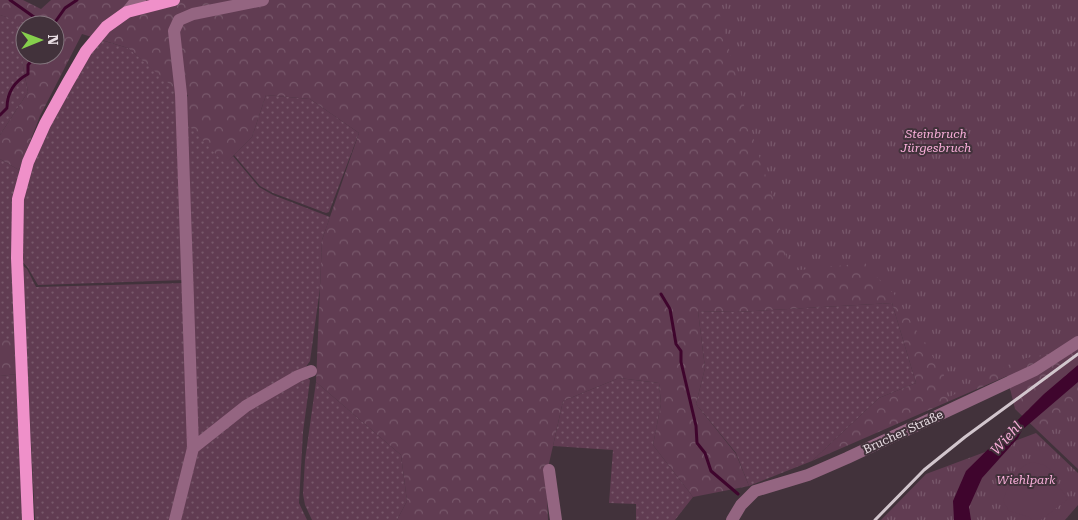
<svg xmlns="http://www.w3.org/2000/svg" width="1078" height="520" viewBox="0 0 1078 520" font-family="'Roboto Serif',serif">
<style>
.grass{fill:url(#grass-dots)}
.forest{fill:url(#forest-crowns)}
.park{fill:url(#park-tufts)}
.garden{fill:#613c52}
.water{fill:#3f052d}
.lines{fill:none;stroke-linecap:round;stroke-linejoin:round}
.stream{stroke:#3f052d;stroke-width:3}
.minor{stroke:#946581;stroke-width:12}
.major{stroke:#ef90c9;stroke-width:12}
.rail{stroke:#d2c6cd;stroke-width:3}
.labels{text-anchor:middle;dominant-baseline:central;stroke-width:4;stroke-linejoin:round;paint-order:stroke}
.park-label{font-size:12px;font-style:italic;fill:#fab0db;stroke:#42323b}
.street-label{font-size:12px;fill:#e8dde3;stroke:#42323b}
.water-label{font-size:14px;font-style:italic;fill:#f5abd6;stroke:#42323b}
</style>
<defs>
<pattern id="grass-dots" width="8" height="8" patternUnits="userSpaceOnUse" patternTransform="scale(1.25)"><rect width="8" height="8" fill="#613c52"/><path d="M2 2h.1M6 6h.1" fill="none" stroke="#78586b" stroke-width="1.8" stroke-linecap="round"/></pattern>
<pattern id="forest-crowns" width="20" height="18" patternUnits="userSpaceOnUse" patternTransform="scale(1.25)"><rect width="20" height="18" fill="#613c52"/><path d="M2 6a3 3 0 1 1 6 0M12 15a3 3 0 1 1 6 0" fill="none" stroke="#78586b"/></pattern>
<pattern id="park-tufts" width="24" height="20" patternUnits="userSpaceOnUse" patternTransform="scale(1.25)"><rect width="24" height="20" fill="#613c52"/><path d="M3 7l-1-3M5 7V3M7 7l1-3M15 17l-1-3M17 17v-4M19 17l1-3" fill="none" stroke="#78586b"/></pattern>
</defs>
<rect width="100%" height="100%" fill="#42323b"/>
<!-- grass -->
<path class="grass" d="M 0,15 L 32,24 L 25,25 L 25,50 L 22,61 L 28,92 L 0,135 Z
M 101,40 L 128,48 L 179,91 L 185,280 L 38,285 L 28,268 L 22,261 C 22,237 21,212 26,189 C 32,158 46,132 61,105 C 73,82 86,61 101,40 Z
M 266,95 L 310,99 L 359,133 L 329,212 L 326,213 L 273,193 L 260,186 L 234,155 L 252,137 Z
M 185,121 L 225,163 L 233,156 L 259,187 L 273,195 L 330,217 L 322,240 L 320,288 L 310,361 L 305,368 L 197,437 Z
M 0,159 L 19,170 L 14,213 L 16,339 L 0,339 Z
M 22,265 L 27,269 L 36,287 L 185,283 L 190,441 L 172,520 L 35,520 Z
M 892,303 L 916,383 L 879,398 L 812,461 L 749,486 L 736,453 L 696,404 L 705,368 L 698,311 L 736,312 Z
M 17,374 L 25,520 L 0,520 L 0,376 Z
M 308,378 L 310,380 L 303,432 L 299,503 L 307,520 L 176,520 L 195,452 L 208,438 L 293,381 Z
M 619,378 L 659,383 L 661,404 L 653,445 L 693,497 L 675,520 L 636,520 L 636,504 L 609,503 L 613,450 L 553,446 L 563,401 Z
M 316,382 L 401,455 L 407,501 L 397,520 L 312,520 L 305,505 L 303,494 L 305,460 Z"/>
<!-- forest -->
<path class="forest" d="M 0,0 L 23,0 L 41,9 L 51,0 L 894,0 L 1078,252 L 1078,469 L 1015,409 L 1007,376 L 812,461 L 879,398 L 916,383 L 892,303 L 736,312 L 698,311 L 705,368 L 696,404 L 736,454 L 749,486 L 693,497 L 653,445 L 661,404 L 659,383 L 619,378 L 563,401 L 546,477 L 548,520 L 397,520 L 407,501 L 401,455 L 316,382 L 322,240 L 359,133 L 310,99 L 266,95 L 252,137 L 225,164 L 179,115 L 188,95 L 181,94 L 128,48 L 82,34 L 40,116 L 19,170 L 0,159 L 0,135 L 28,92 L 22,61 L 25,50 L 25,55 L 55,55 L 55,25 L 31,25 L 0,15 Z
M 0,339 L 16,339 L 17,374 L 0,376 Z"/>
<!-- park -->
<path class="park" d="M 716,0 L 1078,0 L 1078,334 L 1062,349 L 1053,353 L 1026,358 L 1010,364 L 959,392 L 949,397 L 943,396 L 944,375 L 894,294 L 882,283 L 865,263 L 790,271 L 772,195 L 750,128 Z
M 1078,400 L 1078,467 L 1040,431 Z
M 1036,433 L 1078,473 L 1078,505 L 1065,520 L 881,520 L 926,474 Z"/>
<!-- garden -->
<path class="garden" d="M 1032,462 L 1044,465 L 1060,477 L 1057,484 L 1068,499 L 1041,520 L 1032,520 L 1029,517 L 1009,511 L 1003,501 C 1009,484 1014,468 1032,462 Z"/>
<!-- water -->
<path class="water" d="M 1078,365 L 1078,382 L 1022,430 L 1018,438 L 982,478 L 969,507 L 971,520 L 954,520 L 953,501 L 966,471 L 1044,394 Z"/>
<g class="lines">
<!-- stream -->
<path class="stream" d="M 10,0 L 34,17 L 38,25
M 53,25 L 65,8 L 77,0
M 0,115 L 7,108 C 7,92 15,81 28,74 L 28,65 L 36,55
M 661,294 L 670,309 L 676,344 L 681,351 L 681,362 L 696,426 L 697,443 L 705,453 L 711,471 L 738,494"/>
<!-- minor -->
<path class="minor" d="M 127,12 L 135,2 L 140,0
M 193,448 L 181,94 L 174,31 L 179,20 L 193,14 L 263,0
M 549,470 L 556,520
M 175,520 L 193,448 L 246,406 L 298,376 L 311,371
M 732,520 L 741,505 L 755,491 L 808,475 L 847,458 L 1035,370 L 1078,342"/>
<!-- major -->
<path class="major" d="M 28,520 L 17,258 L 18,199 L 28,162 L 45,124 L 67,84 L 86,51 L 106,27 L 127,12 L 174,0"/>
<!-- rail -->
<path class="rail" d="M 875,520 L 924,470 L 965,437 L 1078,354"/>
</g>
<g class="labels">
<!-- park labels -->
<g class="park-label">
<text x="936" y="134">Steinbruch<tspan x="936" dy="14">Jürgesbruch</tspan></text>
<text x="1026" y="480">Wiehlpark</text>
</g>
<!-- street labels -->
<g class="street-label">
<text transform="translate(903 432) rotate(-25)">Brucher Straße</text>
</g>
<!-- water labels -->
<g class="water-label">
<text transform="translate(1006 438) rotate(-48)">Wiehl</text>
</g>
</g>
<!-- north arrow -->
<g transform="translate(40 40) rotate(89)"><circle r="24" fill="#42323b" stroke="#84767e"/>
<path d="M0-4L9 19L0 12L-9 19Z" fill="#86cf4c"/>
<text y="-8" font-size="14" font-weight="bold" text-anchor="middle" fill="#e8dde3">N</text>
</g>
</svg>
